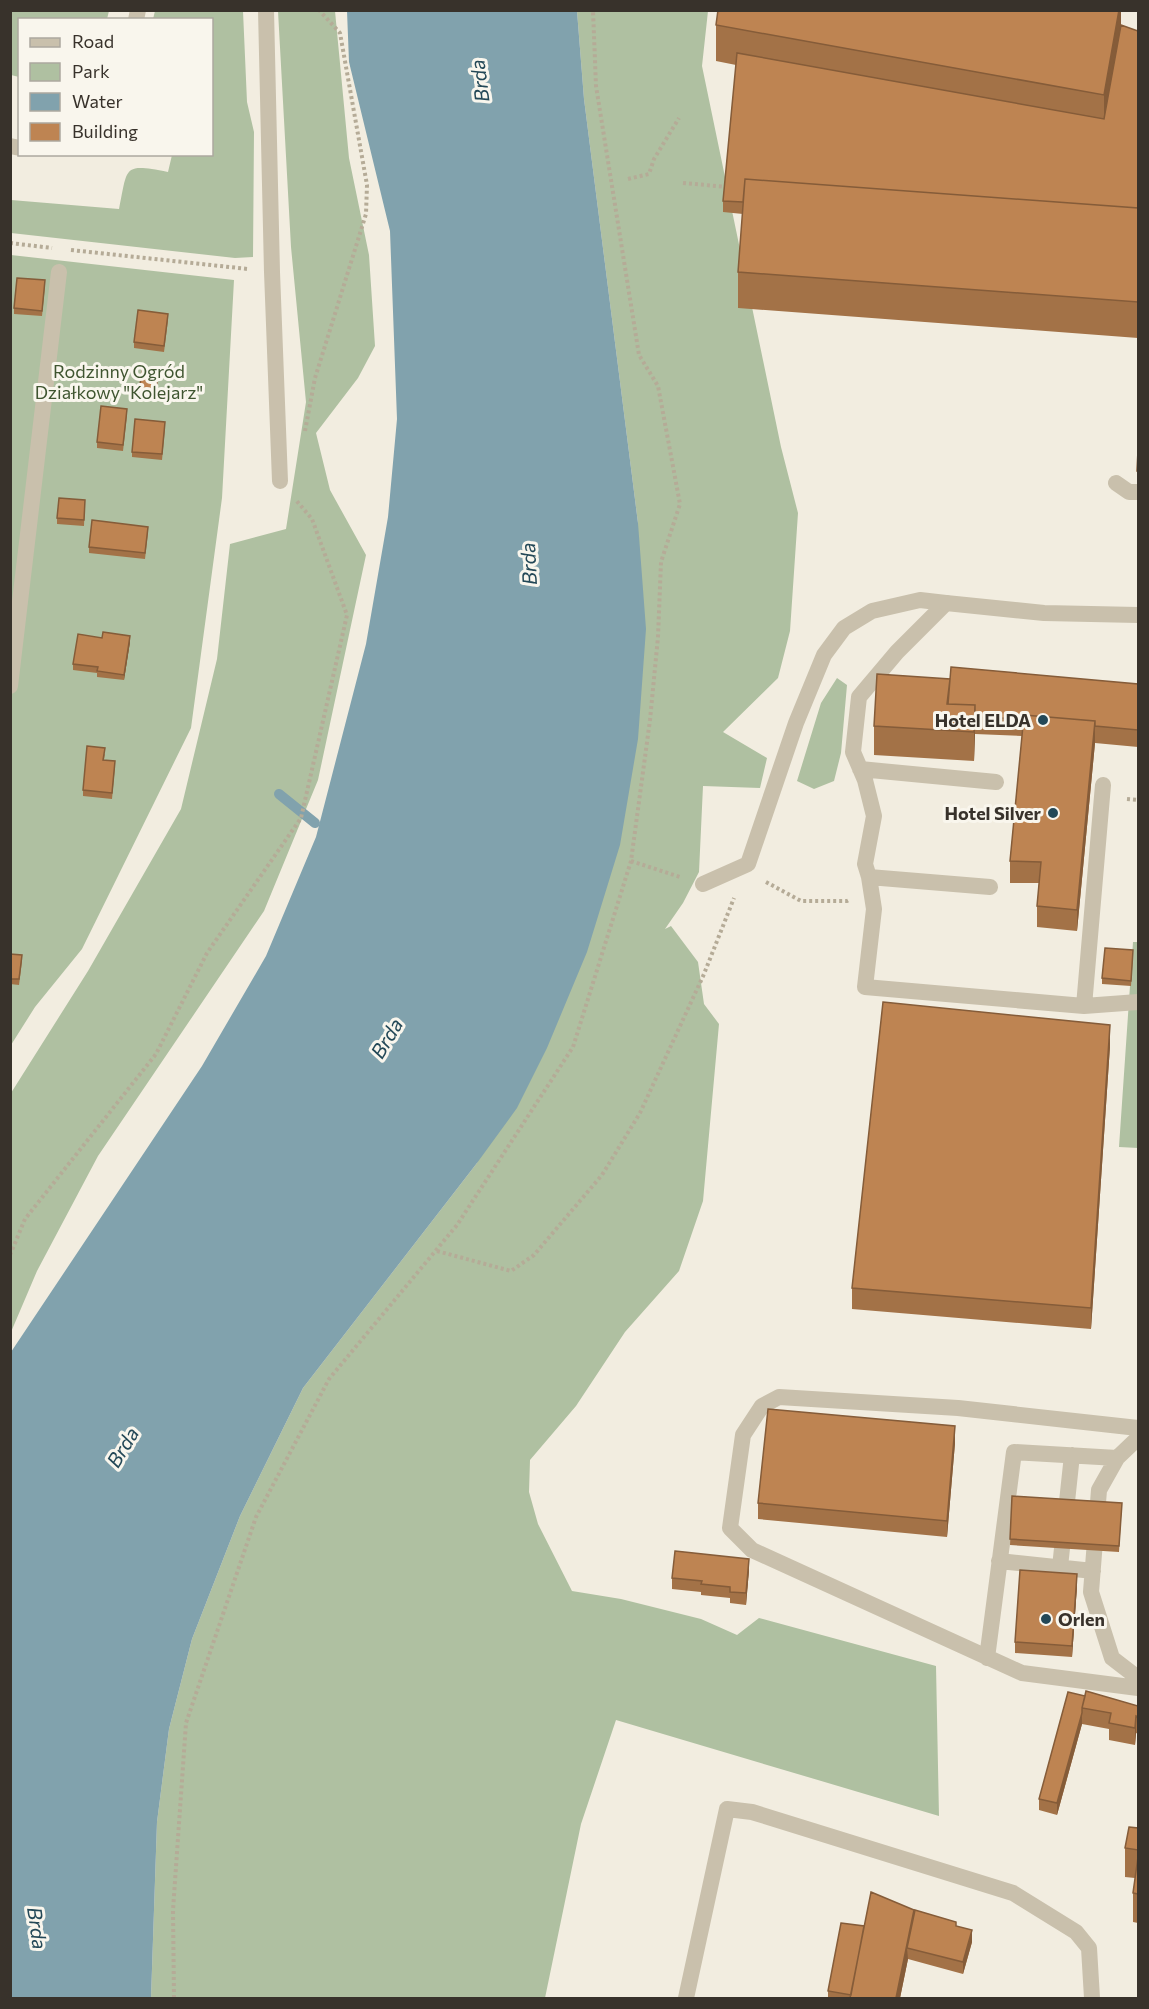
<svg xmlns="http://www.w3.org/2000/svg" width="1149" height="2009" viewBox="0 0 1149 2009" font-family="Commissioner,sans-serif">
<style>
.green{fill:#afc0a1}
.water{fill:#81a2ad}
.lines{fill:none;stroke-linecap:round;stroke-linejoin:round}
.stream{stroke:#81a2ad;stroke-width:10}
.path{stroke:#b5ab97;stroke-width:4;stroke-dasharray:3 3;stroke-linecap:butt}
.service{stroke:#c9c0ac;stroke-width:16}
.minor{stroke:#c9c0ac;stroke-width:16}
.wall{fill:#a37247}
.shaded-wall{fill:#855c39}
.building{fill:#be8452;stroke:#855c39;stroke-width:1.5}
.poi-dot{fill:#234857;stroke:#f9f6ed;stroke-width:2}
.labels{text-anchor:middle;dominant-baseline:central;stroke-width:6;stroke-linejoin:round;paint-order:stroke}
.park-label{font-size:18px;fill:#3f5530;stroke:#f9f6ed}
.poi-label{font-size:18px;font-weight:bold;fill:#38322b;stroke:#f9f6ed;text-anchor:end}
.water-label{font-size:20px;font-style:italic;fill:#234857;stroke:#f9f6ed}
</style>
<rect width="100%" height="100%" fill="#f2ede0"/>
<!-- green -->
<path class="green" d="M 11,10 L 109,10 L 109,11 L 107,19 L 20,20 L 19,77 L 11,75 Z
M 155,11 L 243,11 L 247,102 L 254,132 L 253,257 L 235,258 L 11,233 L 11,200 L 119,209 C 128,167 122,163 168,172 L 172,155 L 212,154 L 212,20 L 153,19 Z
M 278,11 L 335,11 L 349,158 L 369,255 L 375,346 L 358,378 L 316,433 L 330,490 L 366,555 L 318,780 L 264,911 L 98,1156 L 37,1271 L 11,1332 L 11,1093 L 88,971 L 181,809 L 217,659 L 230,544 L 286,529 L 306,402 L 291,247 Z
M 577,11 L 708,11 L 702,66 L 781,447 L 798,513 L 790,631 L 778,678 L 723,732 L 767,758 L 760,788 L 703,786 L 699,872 L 683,903 L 665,929 L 671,926 L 698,962 L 704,1004 L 719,1024 L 703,1201 L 679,1271 L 625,1332 L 576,1406 L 530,1460 L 529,1492 L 538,1524 L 572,1591 L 621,1599 L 701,1619 L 737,1635 L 759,1618 L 936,1666 L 939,1816 L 616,1720 L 581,1824 L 545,1998 L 151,1998 L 157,1822 L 169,1729 L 192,1639 L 240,1516 L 303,1388 L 477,1163 L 638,523 L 584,99 Z
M 11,255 L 234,280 L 222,498 L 191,728 L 82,949 L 35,1007 L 11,1045 Z
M 837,678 L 847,685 L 841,753 L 834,781 L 814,789 L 797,781 L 821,703 Z
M 1133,942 L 1138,942 L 1138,1148 L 1119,1147 Z"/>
<!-- water -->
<path class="water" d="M 347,11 L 577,11 L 584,99 L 638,523 L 646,629 L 638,739 L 620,845 L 587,952 L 547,1048 L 517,1108 L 477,1163 L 303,1388 L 240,1516 L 192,1639 L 169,1729 L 157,1822 L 151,1998 L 11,1998 L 11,1352 L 202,1066 L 266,956 L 316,837 L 366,644 L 388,517 L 397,419 L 390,231 L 349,62 Z"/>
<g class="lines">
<!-- stream -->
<path class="stream" d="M 279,794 L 315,823"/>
<!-- path -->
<path class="path" d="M 628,179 L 649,174 L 654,159 L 679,118
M 683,183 L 728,187
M 10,243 L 52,248
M 71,250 L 248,269
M 305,431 L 315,378 L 366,214 L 367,185 L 340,33 L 319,10
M 1127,799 L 1138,800
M 631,861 L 680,877
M 766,882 L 801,901 L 847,901 L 849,900
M 437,1251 L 511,1271 L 534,1255 L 602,1175 L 640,1113 L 704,974 L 734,898
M 10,1255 L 25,1219 L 156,1054 L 207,953 L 301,818 L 347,615 L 312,519 L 295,499
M 174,1998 L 173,1910 L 186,1723 L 256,1517 L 329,1379 L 457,1225 L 573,1047 L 631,861 L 650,720 L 658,637 L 661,562 L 680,504 L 658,386 L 639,355 L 596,86 L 593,10"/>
<!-- service -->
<path class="service" d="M 266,10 L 272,272 L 280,481
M 136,20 L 138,10
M 10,146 L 20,148
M 1116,483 L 1129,492 L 1138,492
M 946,603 L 897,652 L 859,697 L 853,752 L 865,780 L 874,816 L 865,864 L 869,877 L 990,887
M 10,686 L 59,272
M 860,769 L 996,782
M 869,877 L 874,909 L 865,987 L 1084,1006 L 1138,1002
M 703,884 L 748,864 L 796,723 L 824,655 L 844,628 L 872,611 L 920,600 L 946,603
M 1084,1006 L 1103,785
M 1138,1428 L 958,1408 L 779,1397 L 762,1406 L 743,1435 L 730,1528 L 752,1550 L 1022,1673 L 1138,1688
M 1138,1438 L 1117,1458 L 1099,1490 L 1091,1592 L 1112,1658 L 1138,1678
M 999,1561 L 1093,1571
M 1060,1567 L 1072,1455
M 987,1658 L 1014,1452 L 1117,1458
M 686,1998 L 727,1809 L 752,1812 L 1013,1893 L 1076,1932 L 1089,1948 L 1092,1998"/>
<!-- minor -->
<path class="minor" d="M 946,603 L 1044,613 L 1138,615"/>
</g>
<!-- wall -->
<path class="wall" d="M 1121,10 L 1121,25 L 1138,31 L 1138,338 L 738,308 L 738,272 L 743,214 L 723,212 L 723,201 L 736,65 L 716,61 L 716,25 Z
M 45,286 L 42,316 L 14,314 L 14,308 Z
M 168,320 L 164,352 L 134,348 L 134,342 Z
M 158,378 L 156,400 L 139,398 L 139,392 Z
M 127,415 L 123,451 L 97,448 L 97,442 Z
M 165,428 L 162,460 L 132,457 L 132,452 Z
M 1138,450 L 1138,482 L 1137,482 Z
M 85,500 L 84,526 L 57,524 L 57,518 Z
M 148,532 L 145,559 L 89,553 L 89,547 Z
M 130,642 L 124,680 L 97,677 L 97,673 L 73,670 L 73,664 Z
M 950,679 L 1138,684 L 1138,747 L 1095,743 L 1077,931 L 1037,927 L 1037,906 L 1039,883 L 1010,883 L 1010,861 L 1022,736 L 975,734 L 974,761 L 874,755 L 874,726 Z
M 105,753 L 104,760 L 115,766 L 112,799 L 83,796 L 83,790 Z
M 10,954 L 22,961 L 19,985 L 10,984 Z
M 1133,956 L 1131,986 L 1102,984 L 1102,978 Z
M 1110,1046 L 1091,1329 L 852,1309 L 852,1288 Z
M 955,1443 L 947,1537 L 758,1519 L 758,1503 Z
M 1012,1496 L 1122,1503 L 1119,1552 L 1010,1545 Z
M 749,1570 L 746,1605 L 730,1603 L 730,1598 L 701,1595 L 701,1592 L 672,1589 L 672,1578 Z
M 1077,1586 L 1072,1657 L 1015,1653 L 1015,1642 Z
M 1085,1696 L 1138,1706 L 1138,1734 L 1136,1733 L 1135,1745 L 1109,1740 L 1109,1729 L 1082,1724 L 1057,1815 L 1039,1810 L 1039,1799 Z
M 1138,1828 L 1138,1923 L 1133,1922 L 1133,1893 L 1135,1878 L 1125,1877 L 1125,1848 Z
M 914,1910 L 972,1942 L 963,1974 L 908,1959 L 900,1998 L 828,1998 L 828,1991 L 864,1926 Z"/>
<!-- shaded-wall -->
<path class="shaded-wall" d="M 1119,10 L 1121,10 L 1121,37 L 1104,130 L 1104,95 Z
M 130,636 L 130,642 L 124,680 L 124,675 Z
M 975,705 L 975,734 L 974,761 L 974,732 Z
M 1095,721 L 1095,743 L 1077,931 L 1077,910 Z
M 1110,1025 L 1110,1046 L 1091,1329 L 1091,1308 Z
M 955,1426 L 955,1443 L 947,1537 L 947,1521 Z
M 749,1559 L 749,1570 L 746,1605 L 746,1593 Z
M 1077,1574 L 1077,1586 L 1072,1657 L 1072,1646 Z
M 1082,1713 L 1082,1724 L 1057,1815 L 1057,1803 Z
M 1136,1716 L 1136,1733 L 1135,1745 L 1135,1728 Z
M 914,1910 L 907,1948 L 908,1959 L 900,1998 L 896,1998 Z
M 972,1930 L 972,1942 L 963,1974 L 963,1962 Z"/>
<!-- building -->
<path class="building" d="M 718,10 L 1119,10 L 1104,95 L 716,25 Z
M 1121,25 L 1138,31 L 1138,208 L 745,179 L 743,202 L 723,201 L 737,53 L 1104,119 Z
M 745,179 L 1138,208 L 1138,302 L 738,272 Z
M 17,278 L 45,280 L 42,311 L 14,308 Z
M 138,310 L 168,314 L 164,346 L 134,342 Z
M 142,370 L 158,372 L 156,394 L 139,392 Z
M 101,406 L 127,409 L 123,445 L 97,442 Z
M 135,419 L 165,422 L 162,454 L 132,452 Z
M 1138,450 L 1138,471 L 1137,471 Z
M 59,498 L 85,500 L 84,520 L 57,518 Z
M 92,520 L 148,527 L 145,553 L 89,547 Z
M 103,632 L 130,636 L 124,675 L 97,671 L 98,667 L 73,664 L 78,634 L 102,638 Z
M 951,667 L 1138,684 L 1138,730 L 1095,726 L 1095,721 L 1024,715 L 1024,719 L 975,717 L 975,705 L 948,704 Z
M 877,674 L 950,679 L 947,704 L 975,705 L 974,732 L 874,726 Z
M 1024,715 L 1095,721 L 1077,910 L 1037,906 L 1041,862 L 1010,861 Z
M 87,746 L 105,748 L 103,760 L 115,761 L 112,793 L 83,790 Z
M 1105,948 L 1133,950 L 1131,981 L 1102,978 Z
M 10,954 L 22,955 L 19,979 L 10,979 Z
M 883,1002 L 1110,1025 L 1091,1308 L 852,1288 Z
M 768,1409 L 955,1426 L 947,1521 L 758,1503 Z
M 1012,1496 L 1122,1503 L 1119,1546 L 1010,1539 Z
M 675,1551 L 749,1559 L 746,1593 L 730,1592 L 730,1587 L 701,1584 L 702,1581 L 672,1578 Z
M 1020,1570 L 1077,1574 L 1072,1646 L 1015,1642 Z
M 1086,1691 L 1138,1706 L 1138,1717 L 1136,1716 L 1135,1728 L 1109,1723 L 1111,1713 L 1082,1708 Z
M 1068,1692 L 1085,1696 L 1082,1708 L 1082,1713 L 1057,1803 L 1039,1799 Z
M 1129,1827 L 1138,1828 L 1138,1850 L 1125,1848 Z
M 1138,1857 L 1138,1894 L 1133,1893 Z
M 871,1892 L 914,1910 L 896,1998 L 850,1998 Z
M 915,1910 L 956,1922 L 956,1926 L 972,1930 L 963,1962 L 907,1948 Z
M 841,1923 L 864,1926 L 851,1995 L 828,1991 Z"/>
<!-- markers -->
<g class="poi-dot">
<circle cx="1043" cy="720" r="6"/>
<circle cx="1053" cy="813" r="6"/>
<circle cx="1046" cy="1619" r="6"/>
</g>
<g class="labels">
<!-- park labels -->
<g class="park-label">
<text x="119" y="371">Rodzinny Ogród<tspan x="119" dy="21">Działkowy "Kolejarz"</tspan></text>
</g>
<!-- poi labels -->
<g class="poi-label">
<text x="1031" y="720">Hotel ELDA</text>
<text x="1041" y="813">Hotel Silver</text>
<text x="1058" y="1619" text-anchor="start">Orlen</text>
</g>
<!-- water labels -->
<g class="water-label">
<text transform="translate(479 81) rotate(-97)">Brda</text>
<text transform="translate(528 564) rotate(-93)">Brda</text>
<text transform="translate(386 1038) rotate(-59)">Brda</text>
<text transform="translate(122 1447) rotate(-59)">Brda</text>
<text transform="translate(38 1928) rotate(82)">Brda</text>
</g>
</g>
<!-- border -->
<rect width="1149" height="2009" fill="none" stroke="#38322b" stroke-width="24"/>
<!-- legend -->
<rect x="18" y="18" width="195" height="138" fill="#f9f6ed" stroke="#aca89f" stroke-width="1.5"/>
<rect x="30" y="38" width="30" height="9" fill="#c9c0ac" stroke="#aca89f" stroke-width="1.5"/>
<text x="72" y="48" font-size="18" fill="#38322b">Road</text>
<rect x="30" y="63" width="30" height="18" fill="#afc0a1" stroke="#aca89f" stroke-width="1.5"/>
<text x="72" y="78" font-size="18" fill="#38322b">Park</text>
<rect x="30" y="93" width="30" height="18" fill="#81a2ad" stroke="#aca89f" stroke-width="1.5"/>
<text x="72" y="108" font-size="18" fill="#38322b">Water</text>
<rect x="30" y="123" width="30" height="18" fill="#be8452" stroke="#aca89f" stroke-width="1.5"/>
<text x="72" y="138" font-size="18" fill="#38322b">Building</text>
</svg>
